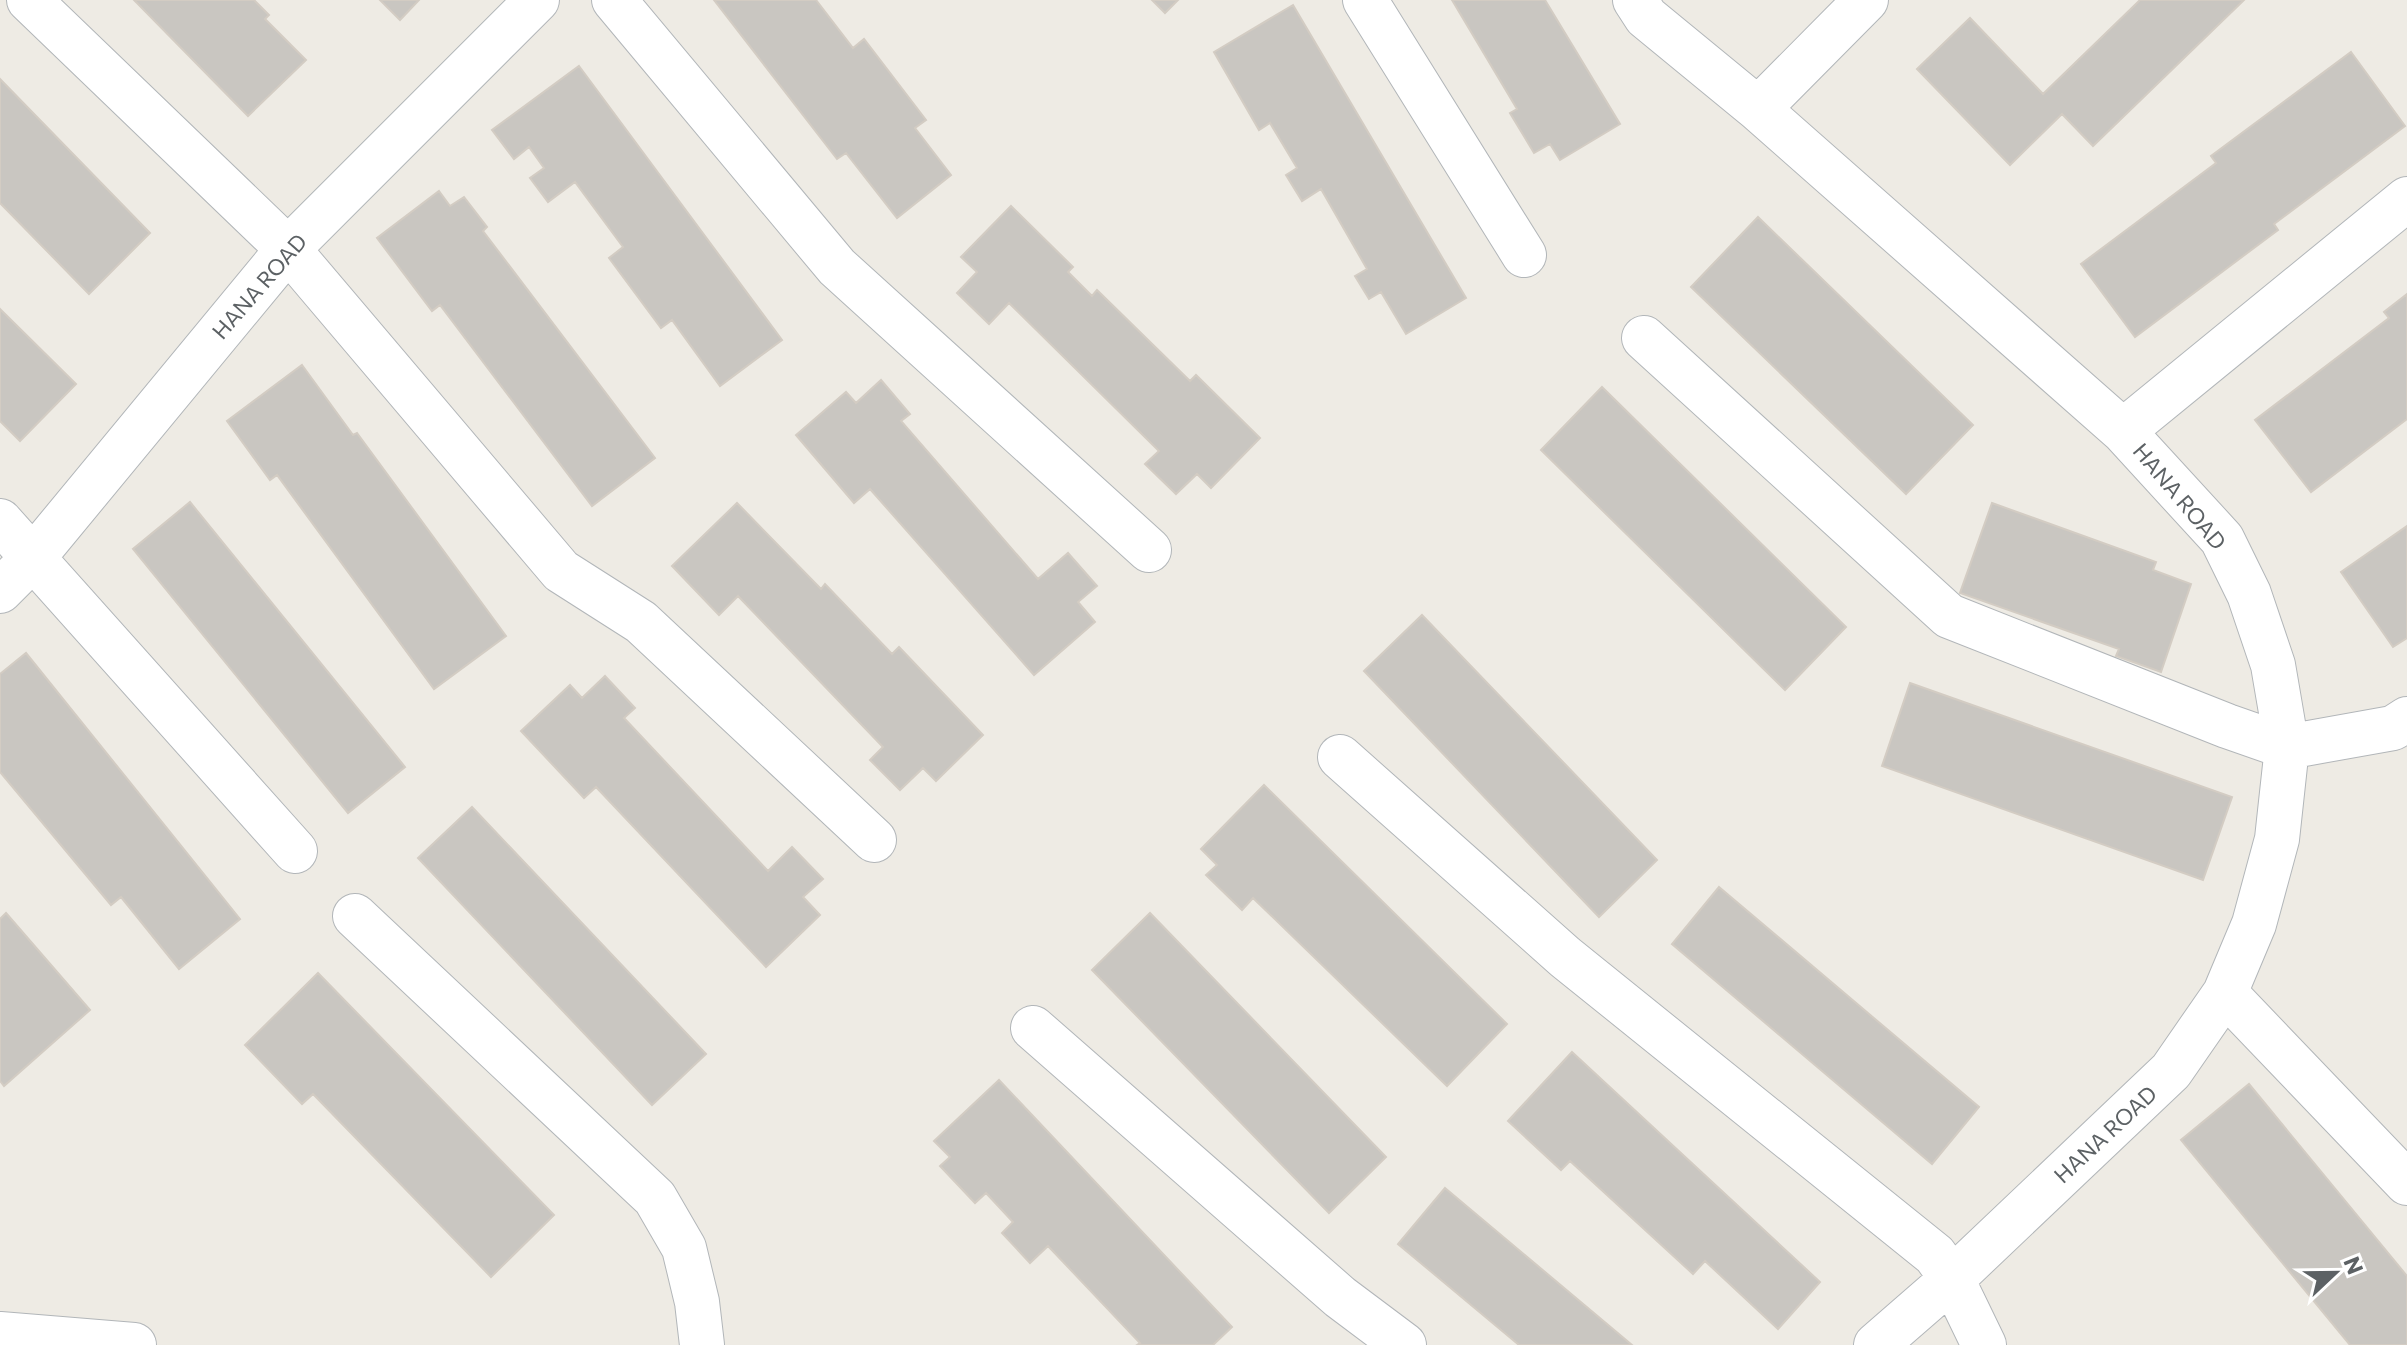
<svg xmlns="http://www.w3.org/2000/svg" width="2407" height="1345" viewBox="0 0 2407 1345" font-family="Commissioner,sans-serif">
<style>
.building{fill:#c9c6c1;stroke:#d3ccc3;stroke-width:2}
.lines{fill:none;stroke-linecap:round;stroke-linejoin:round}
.minor-casing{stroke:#b2b6b9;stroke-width:46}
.minor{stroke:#fff;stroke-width:44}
.labels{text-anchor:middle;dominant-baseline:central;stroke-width:8;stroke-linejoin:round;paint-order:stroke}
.street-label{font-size:22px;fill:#5c6164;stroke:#fff}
</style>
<rect width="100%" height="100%" fill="#eeebe4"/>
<!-- building -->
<path class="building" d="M 134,0 L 254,0 L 269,15 L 265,19 L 306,60 L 248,116 Z
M 380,0 L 419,0 L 400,20 Z
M 714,0 L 816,0 L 853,48 L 864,39 L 926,120 L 915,128 L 951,175 L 897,218 L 846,153 L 837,159 Z
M 1152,0 L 1178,0 L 1165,13 Z
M 1452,0 L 1545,0 L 1620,124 L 1560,160 L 1550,144 L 1534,153 L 1510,113 L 1517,109 Z
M 2140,0 L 2244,0 L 2093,146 L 2062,114 L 2010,165 L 1917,69 L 1970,18 L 2043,94 Z
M 1293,5 L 1466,298 L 1406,334 L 1381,292 L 1369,299 L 1355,276 L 1367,269 L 1321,189 L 1302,201 L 1286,175 L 1297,168 L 1270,123 L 1259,130 L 1214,52 Z
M 2351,52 L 2405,126 L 2274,224 L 2278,230 L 2135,337 L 2081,264 L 2216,163 L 2211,156 Z
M 579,66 L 782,340 L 720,386 L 672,320 L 661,328 L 609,258 L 623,247 L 575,182 L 548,202 L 530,178 L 544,168 L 529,147 L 514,159 L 492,130 Z
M 0,79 L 150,233 L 89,294 L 0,203 Z
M 439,191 L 450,206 L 464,197 L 487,227 L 483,231 L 655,458 L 592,506 L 440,305 L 432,311 L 377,238 Z
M 1011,206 L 1073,267 L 1068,272 L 1092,296 L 1097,290 L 1190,381 L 1196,375 L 1260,438 L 1211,488 L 1197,474 L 1176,494 L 1145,464 L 1159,451 L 1009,303 L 989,324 L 957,293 L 977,272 L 961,257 Z
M 1758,217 L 1973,425 L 1906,494 L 1691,287 Z
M 2407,294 L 2407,419 L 2311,492 L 2255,420 L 2389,318 L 2384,312 Z
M 0,309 L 76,384 L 20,441 L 0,421 Z
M 302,365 L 353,435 L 357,433 L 506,636 L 434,689 L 277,475 L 270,480 L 227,421 Z
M 881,380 L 910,414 L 901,421 L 1038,579 L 1068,553 L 1097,586 L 1078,602 L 1095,622 L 1034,675 L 870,489 L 854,503 L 796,435 L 846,392 L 856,403 Z
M 1602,387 L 1846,627 L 1785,690 L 1541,450 Z
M 190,502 L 405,767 L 348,813 L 133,549 Z
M 737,503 L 821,589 L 825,584 L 892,654 L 899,647 L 983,735 L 936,781 L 923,768 L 900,790 L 870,760 L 883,747 L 738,596 L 719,615 L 672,566 Z
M 1992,503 L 2156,562 L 2153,570 L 2191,584 L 2161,672 L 2116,656 L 2119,649 L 1960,593 Z
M 2407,526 L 2407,638 L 2393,647 L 2341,572 Z
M 1422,615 L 1657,860 L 1599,917 L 1364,671 Z
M 26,653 L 240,919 L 179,969 L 121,897 L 111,905 L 0,772 L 0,674 Z
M 605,676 L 635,708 L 624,718 L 768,871 L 792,847 L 823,879 L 803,897 L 820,915 L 766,967 L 596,787 L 584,798 L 521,731 L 570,685 L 582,698 Z
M 1910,683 L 2232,797 L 2203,880 L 1882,766 Z
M 1264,785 L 1507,1024 L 1447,1086 L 1253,898 L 1242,910 L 1206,875 L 1217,865 L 1201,849 Z
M 472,807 L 706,1054 L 652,1105 L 418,858 Z
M 1719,887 L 1979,1107 L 1932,1164 L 1672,944 Z
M 6,913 L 90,1010 L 4,1086 L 0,1081 L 0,919 Z
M 1150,913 L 1386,1157 L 1329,1213 L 1092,970 Z
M 318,973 L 554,1215 L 491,1277 L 313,1094 L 302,1104 L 245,1045 Z
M 1572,1052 L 1820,1282 L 1778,1329 L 1705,1261 L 1693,1274 L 1570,1161 L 1561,1170 L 1508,1121 Z
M 999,1080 L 1232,1327 L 1213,1345 L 1137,1345 L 1140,1343 L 1048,1246 L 1030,1263 L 1002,1233 L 1013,1222 L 986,1193 L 975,1203 L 940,1166 L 950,1157 L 934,1141 Z
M 2249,1084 L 2407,1276 L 2407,1345 L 2350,1345 L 2181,1140 Z
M 1445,1188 L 1632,1345 L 1519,1345 L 1398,1244 Z"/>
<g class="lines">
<defs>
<path id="minor" d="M 29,0 L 288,249 L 561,571 L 641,622 L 874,840
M 614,0 L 837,267 L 1149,550
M 1365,0 L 1524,255
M 1635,0 L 1646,17 L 1758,109 L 2123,431 L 2222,539 L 2249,594 L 2273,665 L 2287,747 L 2277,839 L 2254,924 L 2225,993 L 2171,1071 L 1952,1279 L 1876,1345
M 1758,109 L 1866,0
M 1644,338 L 1949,616 L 2227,726 L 2287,747 L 2393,728 L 2407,719
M 2123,431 L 2407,199
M 0,521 L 295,851
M 0,591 L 32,559 L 288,249 L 537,0
M 1340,757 L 1565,957 L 1935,1255 L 1952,1279 L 1984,1345
M 355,916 L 655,1198 L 684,1248 L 697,1302 L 702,1345
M 2225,993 L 2407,1183
M 1033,1028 L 1340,1297 L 1404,1345
M 0,1334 L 134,1345"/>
</defs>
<!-- minor casing -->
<use href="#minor" class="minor-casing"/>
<!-- minor -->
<use href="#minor" class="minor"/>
</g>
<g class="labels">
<!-- street labels -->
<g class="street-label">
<text transform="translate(259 286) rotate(-49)">HANA ROAD</text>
<text transform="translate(2180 496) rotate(50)">HANA ROAD</text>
<text transform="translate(2105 1134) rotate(-43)">HANA ROAD</text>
</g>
</g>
<!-- north arrow -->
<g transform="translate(2335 1273) rotate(68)" stroke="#ffffff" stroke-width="6" paint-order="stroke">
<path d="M0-6L14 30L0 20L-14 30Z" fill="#5c6164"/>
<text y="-12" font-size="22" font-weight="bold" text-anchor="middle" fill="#5c6164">N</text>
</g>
</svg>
